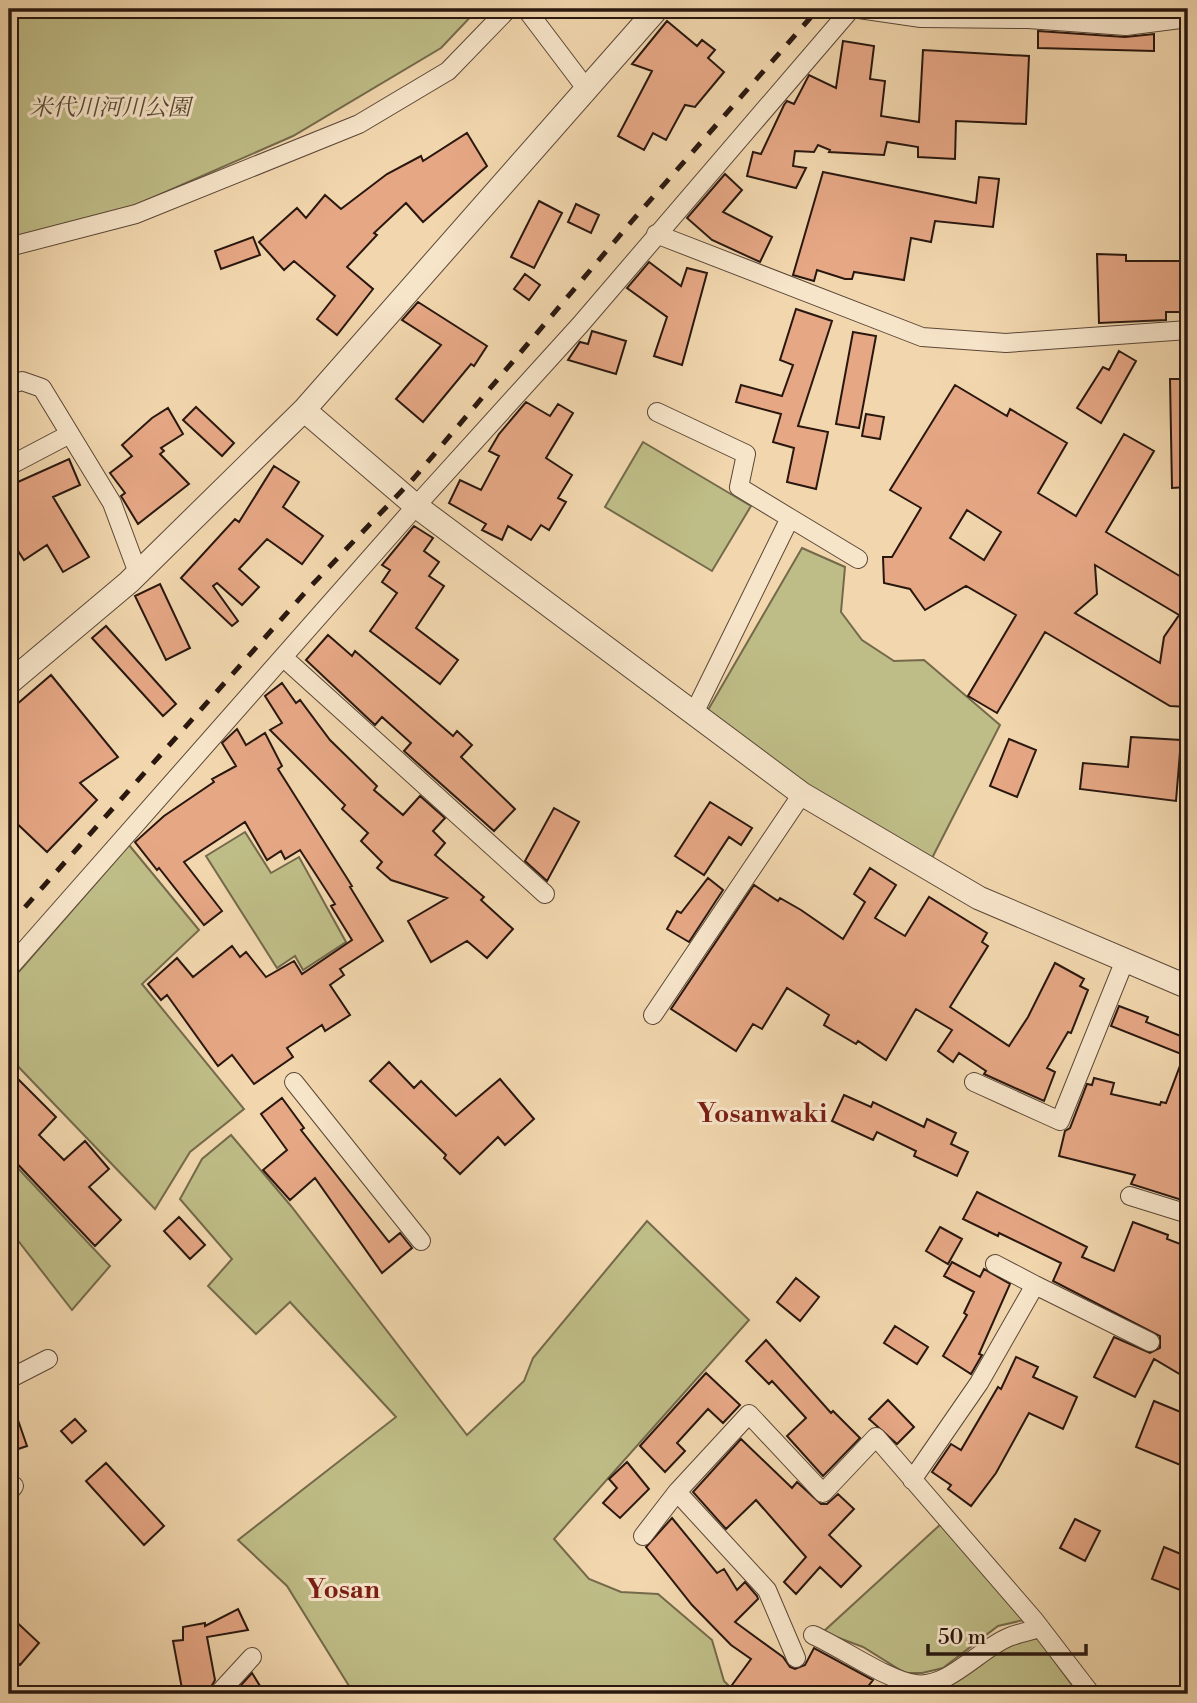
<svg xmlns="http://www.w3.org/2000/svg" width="1197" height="1703" viewBox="0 0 1197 1703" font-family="'Libre Bodoni','Noto Serif JP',serif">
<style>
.green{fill:#bfbd87;stroke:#746a4b;stroke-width:2}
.building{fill:#e6a785;stroke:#29170f;stroke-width:2;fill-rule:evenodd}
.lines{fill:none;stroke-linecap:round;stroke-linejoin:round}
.minor-casing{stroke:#5b4737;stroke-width:20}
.tertiary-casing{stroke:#5b4737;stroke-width:25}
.minor{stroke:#f7e5ca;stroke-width:18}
.tertiary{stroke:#f7e5ca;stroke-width:23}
.rail{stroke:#29170f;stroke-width:5;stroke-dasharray:12 12;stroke-linecap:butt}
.labels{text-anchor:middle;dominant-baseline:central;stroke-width:6;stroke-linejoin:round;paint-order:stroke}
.park-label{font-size:23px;font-style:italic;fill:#564933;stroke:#f7e5ca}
.quarter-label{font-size:26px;font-weight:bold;fill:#7a1f14;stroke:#f7e5ca}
</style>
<rect width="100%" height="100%" fill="#f2d7ae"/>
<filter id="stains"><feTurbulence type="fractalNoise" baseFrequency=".00286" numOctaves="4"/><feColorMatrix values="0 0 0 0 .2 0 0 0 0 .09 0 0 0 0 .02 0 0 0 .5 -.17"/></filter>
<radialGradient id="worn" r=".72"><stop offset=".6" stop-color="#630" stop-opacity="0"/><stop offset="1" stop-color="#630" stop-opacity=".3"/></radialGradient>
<!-- green -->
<path class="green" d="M 9,9 L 478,9 L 441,48 L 293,136 L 129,208 L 9,240 Z
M 643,442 L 751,506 L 712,571 L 605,507 Z
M 802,548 L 845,567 L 841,612 L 862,640 L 894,661 L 924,660 L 1000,725 L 931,860 L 804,788 L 708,710 Z
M 245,832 L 271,873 L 299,857 L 346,942 L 303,970 L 295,956 L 277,968 L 206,856 Z
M 129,845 L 199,930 L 142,984 L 244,1109 L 190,1152 L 155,1209 L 9,1057 L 9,983 Z
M 231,1135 L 291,1206 L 467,1435 L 524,1381 L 533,1358 L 647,1221 L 749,1320 L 554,1539 L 589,1579 L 621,1592 L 658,1594 L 712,1640 L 724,1681 L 737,1694 L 354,1694 L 287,1586 L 238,1540 L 396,1417 L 290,1302 L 256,1334 L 208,1286 L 232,1259 L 180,1199 L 202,1159 Z
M 14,1164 L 110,1266 L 72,1310 L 9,1229 L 9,1168 Z
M 942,1523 L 1024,1620 L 998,1626 L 943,1668 L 922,1673 L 905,1673 L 863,1647 L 823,1632 Z
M 1036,1636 L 1072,1685 L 1062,1694 L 927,1694 L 1007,1645 Z"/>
<!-- building -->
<path class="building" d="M 1105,9 L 1155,9 L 1126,15 L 1105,13 Z
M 667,21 L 697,46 L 702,40 L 715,50 L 708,58 L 724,72 L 695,107 L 685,105 L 666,140 L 653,133 L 644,150 L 618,136 L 652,71 L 632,64 Z
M 1038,31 L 1125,37 L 1154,34 L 1154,51 L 1038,48 Z
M 843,41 L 874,46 L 870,79 L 885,81 L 881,116 L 919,122 L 923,50 L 1029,56 L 1026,124 L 956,121 L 955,159 L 918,157 L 918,147 L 887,142 L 884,155 L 829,152 L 830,150 L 818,145 L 814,152 L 795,151 L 793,166 L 806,168 L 796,188 L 747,176 L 753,152 L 761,154 L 784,105 L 787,101 L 794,104 L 809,75 L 836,88 Z
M 467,133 L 487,166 L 423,222 L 406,203 L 374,233 L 377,235 L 347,267 L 373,289 L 337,335 L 317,319 L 335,296 L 294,261 L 284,270 L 259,242 L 297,208 L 306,218 L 325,195 L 341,209 L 387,174 L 421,156 L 423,161 Z
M 823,172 L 976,203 L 979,177 L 999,179 L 993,227 L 935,221 L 931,242 L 911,238 L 904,280 L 854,272 L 852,279 L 845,279 L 817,270 L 814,281 L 793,275 Z
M 725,174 L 742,190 L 723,212 L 772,237 L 760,262 L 712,240 L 687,218 Z
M 539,201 L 562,213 L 534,268 L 511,257 Z
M 576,204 L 599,215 L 591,233 L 568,222 Z
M 253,237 L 260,255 L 221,269 L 215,251 Z
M 1097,254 L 1126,255 L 1126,261 L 1188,261 L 1188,312 L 1166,312 L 1166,320 L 1099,323 Z
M 649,262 L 681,286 L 687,268 L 707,273 L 682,365 L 654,356 L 667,317 L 627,288 Z
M 525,274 L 540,285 L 529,300 L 514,289 Z
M 418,302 L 487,346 L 474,366 L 471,364 L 423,422 L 396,399 L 441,345 L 402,320 Z
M 796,309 L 832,321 L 798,426 L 828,432 L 816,489 L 787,482 L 794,448 L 773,442 L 781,414 L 736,402 L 741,385 L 782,396 L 793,365 L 780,360 Z
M 592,331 L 626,341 L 616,374 L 568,360 L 580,342 L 588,344 Z
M 853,332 L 876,336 L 859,428 L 836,424 Z
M 1119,351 L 1136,361 L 1101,423 L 1077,408 L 1103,367 L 1109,370 Z
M 1170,379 L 1188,379 L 1188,487 L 1172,488 Z
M 955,385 L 1007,416 L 1010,409 L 1067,443 L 1038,493 L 1076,516 L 1124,434 L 1154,451 L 1106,532 L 1188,581 L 1188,707 L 1170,706 L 1045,632 L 997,713 L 968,696 L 1016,615 L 966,586 L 925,610 L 910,589 L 884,583 L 883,557 L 892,557 L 921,508 L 890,490 ZM 967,510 L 1001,532 L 984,560 L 950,538 ZM 1095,565 L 1179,615 L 1164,637 L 1160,663 L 1075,613 L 1097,594 Z
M 526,402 L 550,416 L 558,404 L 573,413 L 546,458 L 572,475 L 558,498 L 566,502 L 549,530 L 541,525 L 531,540 L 508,526 L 502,540 L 482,530 L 486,524 L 449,503 L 460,480 L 481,490 L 499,456 L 489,451 L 499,434 Z
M 196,407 L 234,443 L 222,456 L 183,420 Z
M 168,408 L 183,434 L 161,448 L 164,451 L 160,454 L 189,484 L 138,524 L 121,496 L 125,493 L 110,473 L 132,456 L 122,445 L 152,418 Z
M 866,414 L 884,417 L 880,439 L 862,436 Z
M 69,459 L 80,485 L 53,497 L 89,557 L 63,572 L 47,545 L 24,560 L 9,537 L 9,486 Z
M 274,466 L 299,482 L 283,507 L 323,536 L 302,564 L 267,539 L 239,569 L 259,587 L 242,605 L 217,583 L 213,586 L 238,621 L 232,626 L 181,578 L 235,519 L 239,522 Z
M 414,526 L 433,538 L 424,551 L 439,562 L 429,576 L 444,586 L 416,628 L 458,660 L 440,684 L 370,631 L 397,593 L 382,582 L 390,570 L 382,565 Z
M 160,584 L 190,648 L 166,660 L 135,596 Z
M 106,626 L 176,704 L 163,716 L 92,638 Z
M 328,635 L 352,656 L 355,651 L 453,736 L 457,731 L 472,745 L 461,757 L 515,809 L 494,831 L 404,751 L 411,743 L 382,717 L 375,725 L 306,660 Z
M 51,675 L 118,757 L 80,783 L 97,800 L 47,852 L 9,816 L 9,711 Z
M 282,683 L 296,703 L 300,700 L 330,740 L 377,786 L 374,790 L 403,815 L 420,796 L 445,818 L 433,831 L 445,843 L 435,855 L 484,897 L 481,900 L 513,929 L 487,958 L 467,941 L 431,962 L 408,921 L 447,898 L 391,880 L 377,868 L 382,862 L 361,841 L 368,833 L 342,809 L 345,805 L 270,730 L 282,723 L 265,696 Z
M 237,729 L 246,745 L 265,733 L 282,766 L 278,769 L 352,886 L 350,887 L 383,941 L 340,969 L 344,975 L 330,985 L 350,1015 L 325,1031 L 322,1025 L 287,1048 L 293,1057 L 254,1084 L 232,1055 L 218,1066 L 167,995 L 161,1000 L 148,984 L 177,958 L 193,977 L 232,946 L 240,957 L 246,952 L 266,977 L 294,961 L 302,974 L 352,940 L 331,906 L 335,904 L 300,850 L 285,859 L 281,851 L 267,860 L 245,822 L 184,862 L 222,911 L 204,925 L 159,868 L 157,870 L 135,842 L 164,816 L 214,782 L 212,779 L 236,766 L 222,743 Z
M 1131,737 L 1181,740 L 1176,801 L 1080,789 L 1083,763 L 1128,767 Z
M 1009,739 L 1036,750 L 1017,797 L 990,786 Z
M 710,802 L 752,828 L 741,845 L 729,837 L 704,875 L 675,856 Z
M 554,808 L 579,822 L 547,881 L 525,861 Z
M 870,868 L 896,885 L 875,918 L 905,936 L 929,897 L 987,933 L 982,942 L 988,946 L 950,1007 L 1009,1046 L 1028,1017 L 1055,963 L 1084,979 L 1080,986 L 1088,990 L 1071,1033 L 1068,1032 L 1047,1068 L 1055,1072 L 1044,1101 L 984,1074 L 986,1071 L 959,1053 L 953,1062 L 938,1051 L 952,1030 L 916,1009 L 886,1060 L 858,1041 L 856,1044 L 824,1025 L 829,1015 L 787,988 L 762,1029 L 753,1024 L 736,1051 L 671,1009 L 754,885 L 778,901 L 780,898 L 801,910 L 843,939 L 865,902 L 854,894 Z
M 708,878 L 723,890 L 689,942 L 667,929 L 677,911 L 681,913 Z
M 1119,1006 L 1148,1017 L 1146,1022 L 1188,1039 L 1188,1202 L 1131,1184 L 1135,1175 L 1059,1156 L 1065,1131 L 1070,1128 L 1087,1084 L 1092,1085 L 1094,1078 L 1114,1083 L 1111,1094 L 1160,1105 L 1161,1102 L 1166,1103 L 1184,1055 L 1111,1026 Z
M 389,1062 L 414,1088 L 421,1081 L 456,1116 L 500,1079 L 534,1119 L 505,1145 L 498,1137 L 460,1174 L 444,1158 L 446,1155 L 370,1081 Z
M 9,1070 L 56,1117 L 39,1135 L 64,1160 L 85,1141 L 109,1169 L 89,1187 L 121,1220 L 95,1246 L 9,1155 Z
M 844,1095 L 871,1107 L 873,1102 L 924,1127 L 927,1119 L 956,1133 L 951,1144 L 968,1152 L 957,1176 L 914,1156 L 916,1151 L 877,1132 L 873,1140 L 832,1121 Z
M 282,1098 L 304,1128 L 301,1130 L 389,1242 L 400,1233 L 412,1248 L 382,1273 L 315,1178 L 290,1200 L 263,1170 L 287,1150 L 261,1114 Z
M 977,1192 L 1087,1247 L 1082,1257 L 1114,1271 L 1133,1222 L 1168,1235 L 1167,1239 L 1188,1247 L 1188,1273 L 1182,1289 L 1188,1291 L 1188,1379 L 1154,1359 L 1135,1397 L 1094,1377 L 1114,1337 L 1150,1353 L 1160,1348 L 1160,1336 L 1053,1281 L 1061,1263 L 999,1233 L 998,1236 L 963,1219 Z
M 179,1217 L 205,1245 L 190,1259 L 164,1231 Z
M 940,1227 L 962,1239 L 948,1264 L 926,1251 Z
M 952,1262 L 980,1277 L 984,1269 L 1010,1284 L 979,1354 L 982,1355 L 971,1374 L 943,1356 L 967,1315 L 964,1313 L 974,1292 L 944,1276 Z
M 796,1278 L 819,1297 L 800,1321 L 777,1302 Z
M 895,1326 L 928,1347 L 917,1364 L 884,1343 Z
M 766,1340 L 831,1413 L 833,1411 L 860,1438 L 823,1476 L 787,1436 L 806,1418 L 772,1381 L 769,1384 L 746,1361 Z
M 1016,1357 L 1038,1367 L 1033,1377 L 1077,1397 L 1063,1429 L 1029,1413 L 996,1473 L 971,1506 L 948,1489 L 951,1485 L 932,1472 L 951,1444 L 961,1450 L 998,1387 L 1001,1389 Z
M 706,1373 L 740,1405 L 723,1423 L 708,1409 L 677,1443 L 685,1451 L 665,1472 L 640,1446 Z
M 11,1400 L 27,1446 L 9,1452 L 9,1401 Z
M 888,1400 L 914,1427 L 897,1444 L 869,1419 Z
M 1154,1401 L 1188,1415 L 1188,1468 L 1136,1447 Z
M 75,1419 L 86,1431 L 72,1443 L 61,1431 Z
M 741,1439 L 792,1488 L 797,1482 L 821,1504 L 827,1504 L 838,1494 L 854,1509 L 829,1535 L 861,1566 L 841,1587 L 820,1567 L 796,1594 L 784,1582 L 806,1557 L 756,1500 L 726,1529 L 693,1492 Z
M 627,1462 L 649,1489 L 620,1518 L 603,1503 L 617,1488 L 609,1479 Z
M 106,1463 L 164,1526 L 144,1545 L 86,1481 Z
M 672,1518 L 717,1573 L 724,1569 L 737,1590 L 745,1582 L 757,1596 L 758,1599 L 735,1622 L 783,1657 L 790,1667 L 795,1669 L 805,1665 L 814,1648 L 873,1680 L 862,1694 L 744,1694 L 732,1685 L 751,1659 L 731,1645 L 692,1605 L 646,1547 Z
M 1075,1519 L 1100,1531 L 1085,1561 L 1060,1548 Z
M 1164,1547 L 1188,1557 L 1188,1593 L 1152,1579 Z
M 238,1609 L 248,1630 L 207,1637 L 215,1680 L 207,1694 L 183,1694 L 173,1641 L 183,1640 L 183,1627 L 205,1623 L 205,1626 Z
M 9,1615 L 39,1643 L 20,1665 L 9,1656 Z
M 252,1673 L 265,1694 L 233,1694 Z"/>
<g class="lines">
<defs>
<path id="minor" d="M 526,9 L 585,87
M 859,9 L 921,18 L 1028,19 L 1126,26 L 1188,18
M 656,234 L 922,337 L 1006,343 L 1188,330
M 9,247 L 136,214 L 359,124 L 448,71 L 508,9
M 9,385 L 22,381 L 42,388 L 112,503 L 138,573
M 657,412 L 746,454 L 739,487 L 790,518
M 9,466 L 70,434
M 284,658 L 545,894
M 695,711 L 790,518 L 858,559
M 9,968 L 416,506 L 580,325 L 851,9
M 653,1015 L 802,794
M 294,1082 L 421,1241
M 974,1082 L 1060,1121 L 1125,960
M 1130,1196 L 1188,1214
M 1035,1285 L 1150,1342
M 9,1379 L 48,1359
M 912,1480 L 979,1383 L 1035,1285 L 995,1264
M 9,1492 L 14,1486
M 677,1492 L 767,1590 L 796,1658
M 643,1536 L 677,1492 L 749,1414 L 823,1493 L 876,1437 L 1035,1621 L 1091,1694
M 813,1635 C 842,1648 887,1680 915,1684 C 948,1689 979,1649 1009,1637 C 1019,1633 1030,1631 1040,1628
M 218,1694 L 252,1657"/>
<path id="tertiary" d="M 304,410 L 416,506 L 802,794 L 979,898 L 1188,987
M 9,683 L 129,582 L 304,410 L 657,9"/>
</defs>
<!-- minor casing -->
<use href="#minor" class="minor-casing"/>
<!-- tertiary casing -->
<use href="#tertiary" class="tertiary-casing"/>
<!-- minor -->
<use href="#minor" class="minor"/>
<!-- tertiary -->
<use href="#tertiary" class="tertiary"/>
<!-- rail -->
<path class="rail" d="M 9,925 L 310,587 L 414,478 L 632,221 L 818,9"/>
</g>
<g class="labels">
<!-- park labels -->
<g class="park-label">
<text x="110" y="108">米代川河川公園</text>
</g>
<!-- quarter labels -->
<g class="quarter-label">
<text x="762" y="1114">Yosanwaki</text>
<text x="343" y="1590">Yosan</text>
</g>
</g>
<!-- margin -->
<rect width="1197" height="1703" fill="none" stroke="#f2d7ae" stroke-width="35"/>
<rect x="10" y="10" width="1176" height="1682" fill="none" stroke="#29170f" stroke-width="3.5"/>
<rect x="18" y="18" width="1162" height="1668" fill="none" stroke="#29170f" stroke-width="2"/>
<!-- scale -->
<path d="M928 1644v10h158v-10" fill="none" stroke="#29170f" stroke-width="3.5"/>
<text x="938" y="1644" font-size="21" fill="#29170f" stroke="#f7e5ca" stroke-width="5" paint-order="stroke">50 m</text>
<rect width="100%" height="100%" filter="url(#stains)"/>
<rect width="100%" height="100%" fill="url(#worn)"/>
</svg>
